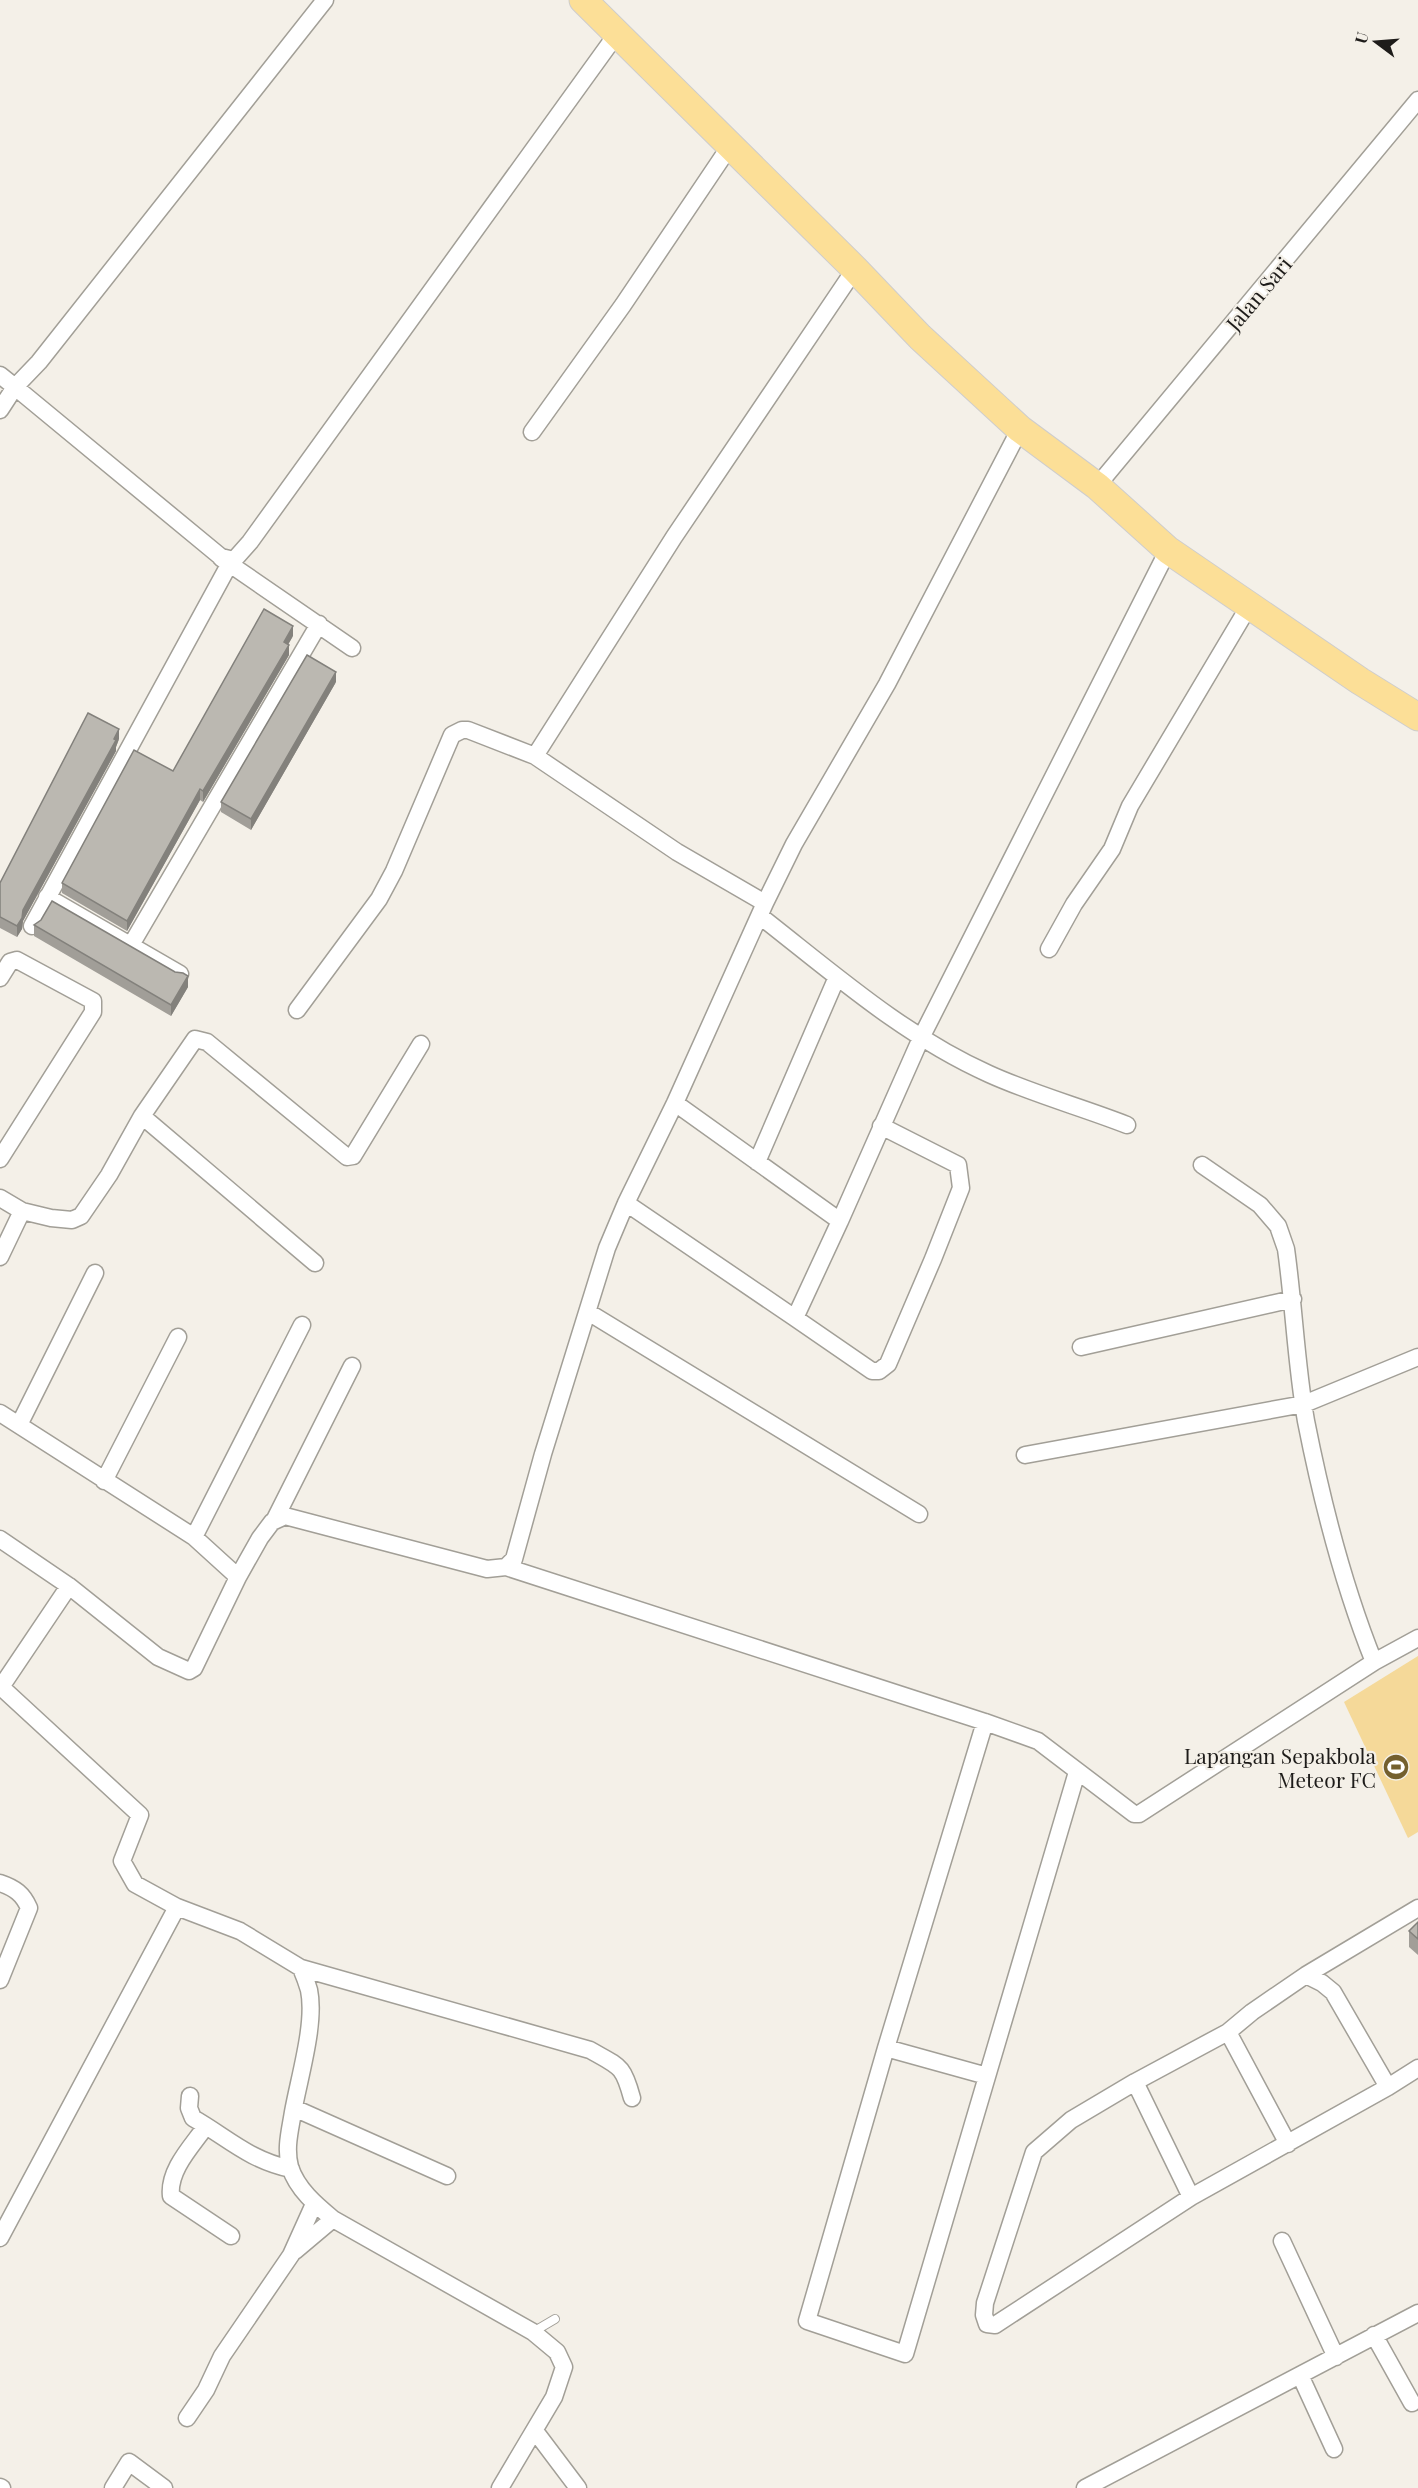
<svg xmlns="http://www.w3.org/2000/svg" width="1418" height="2488" viewBox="0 0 1418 2488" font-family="'Playfair Display',serif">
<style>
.park{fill:#f5d999}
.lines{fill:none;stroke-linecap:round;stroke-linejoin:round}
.service-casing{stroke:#a29f97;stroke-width:10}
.minor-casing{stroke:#a29f97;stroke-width:19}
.primary-casing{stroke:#cecdcd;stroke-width:29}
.service{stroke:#fff;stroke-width:8}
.minor{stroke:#fff;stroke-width:16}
.primary{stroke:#fcdf97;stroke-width:27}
.wall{fill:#a19e98}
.shaded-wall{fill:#83817c}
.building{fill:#bbb8b1;stroke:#83817c;stroke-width:1.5}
.labels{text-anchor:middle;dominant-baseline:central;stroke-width:4.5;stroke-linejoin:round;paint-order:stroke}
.street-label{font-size:21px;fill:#1e1c1a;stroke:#f4f0e8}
.poi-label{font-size:21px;fill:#1e1c1a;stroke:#f4f0e8;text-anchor:end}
</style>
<rect width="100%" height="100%" fill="#f4f0e8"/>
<!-- park -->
<path class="park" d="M 1418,1656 L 1418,1832 L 1408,1838 L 1344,1702 Z"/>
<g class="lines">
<defs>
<path id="service" d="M 533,2332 L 555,2319"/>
<path id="minor" d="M 0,375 L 15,387 L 39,362 L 325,0
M 0,410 L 15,387 L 221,557 L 234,560 L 250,542 L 616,35
M 532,432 L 623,305 L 730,146
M 1097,486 L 1418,100
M 221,558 L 352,648
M 47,897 L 180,974
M 765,903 L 677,852 L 535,756 L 674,537 L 855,269
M 760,916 C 833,973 904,1036 989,1074 C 1033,1094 1081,1107 1127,1125
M 32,926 L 230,563
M 131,945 L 319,624
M 1049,949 L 1074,904 L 1112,849 L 1130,806 L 1249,606
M 0,978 L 10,962 L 17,960 L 93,1001 L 93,1012 L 0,1159
M 297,1010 L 379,899 L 394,871 L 452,735 L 462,730 L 468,730 L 535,756
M 675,1103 L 840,1221 L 921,1038 L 1168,550
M 142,1116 L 315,1263
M 757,1162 L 837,977
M 1202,1165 L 1260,1205 L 1278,1226 L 1286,1249 C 1294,1306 1296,1364 1306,1421 C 1322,1502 1343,1585 1374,1662 L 1418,1638
M 0,1198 L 22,1211 L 51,1218 L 72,1220 L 81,1216 L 109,1175 L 142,1116 L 195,1039 L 207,1042 L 347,1157 L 353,1156 L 421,1044
M 626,1203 L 795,1318
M 840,1221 L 795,1318 L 872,1371 L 879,1371 L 888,1364 L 933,1259 L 961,1188 L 958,1165 L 881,1126
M 0,1257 L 22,1211
M 588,1312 L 919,1514
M 1081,1347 L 1293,1299
M 0,1413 L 194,1537 L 238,1577
M 19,1425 L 95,1273
M 1025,1455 L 1304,1404 L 1418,1357
M 104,1481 L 178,1337
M 275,1519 L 352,1366
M 194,1537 L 302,1325
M 0,1539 L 69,1586 L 158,1657 L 189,1671 L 194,1668 L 238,1577 L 260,1538 L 272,1522 L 285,1516 L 487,1569 L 506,1567 L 514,1559 L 543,1454 L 607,1248 L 626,1203 L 675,1103 L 765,903 L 794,844 L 887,684 L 1020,429
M 506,1567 L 985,1722 L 1038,1741 L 1134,1814 L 1139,1814 L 1374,1662
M 0,1686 L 140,1815 L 122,1861 L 135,1884 L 177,1907 L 240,1931 L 301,1968 C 304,1975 307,1983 309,1990 C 316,2023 299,2078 293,2112 C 290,2131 285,2148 290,2167 C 297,2189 316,2205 333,2219 L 533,2332 L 557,2352 L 564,2367 L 554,2397 L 500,2488
M 1,1687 L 69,1586
M 985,1722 L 886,2048 L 807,2321 L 905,2354 L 1077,1772
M 0,1883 C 15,1888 23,1894 29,1908 L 0,1980
M 301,1968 L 590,2050 C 620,2067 623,2065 632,2098
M 1306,1975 L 1418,1908
M 1228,2032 L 1252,2012 L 1306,1975 L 1322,1983 L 1333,1992 L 1388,2087
M 886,2048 L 987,2076
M 1135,2082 L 1071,2120 L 1034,2152 L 985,2303 L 984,2315 L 987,2324 L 995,2325 L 1191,2197 L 1388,2087 L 1418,2068
M 190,2096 L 189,2108 L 193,2118 C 228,2138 249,2160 291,2169
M 294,2108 L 447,2176
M 206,2126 C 192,2146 168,2170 171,2196 L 231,2236
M 1191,2197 L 1135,2082 L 1228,2032 L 1288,2144
M 0,2238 L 177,1907
M 1282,2241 L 1336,2357
M 295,2251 L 333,2219
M 1374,2335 L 1412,2403
M 1300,2375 L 1334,2449
M 187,2418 L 206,2390 L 222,2356 L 291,2255 L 314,2204
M 535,2431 L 578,2488
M 0,2487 L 2,2488
M 113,2488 L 129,2462 L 164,2488
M 1085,2488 L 1418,2313"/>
<path id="primary" d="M 583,0 L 855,269 L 920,337 L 1020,429 L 1097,486 L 1168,550 L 1360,681 L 1418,717"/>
</defs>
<!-- service casing -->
<use href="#service" class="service-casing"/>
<!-- minor casing -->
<use href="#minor" class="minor-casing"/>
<!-- primary casing -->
<use href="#primary" class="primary-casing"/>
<!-- service -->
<use href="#service" class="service"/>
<!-- minor -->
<use href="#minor" class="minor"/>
<!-- primary -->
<use href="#primary" class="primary"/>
</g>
<!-- wall -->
<path class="wall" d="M 293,636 L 288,644 L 289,655 L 203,802 L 200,800 L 127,931 L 62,893 L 62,883 L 173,771 Z
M 336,682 L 251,830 L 221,812 L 221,802 Z
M 119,739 L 116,747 L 116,751 L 23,921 L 22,929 L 17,937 L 0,928 L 0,883 Z
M 34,925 L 188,987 L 171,1016 L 34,936 Z
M 1418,1922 L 1418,1955 L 1409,1947 L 1409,1931 Z"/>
<!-- shaded-wall -->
<path class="shaded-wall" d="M 293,626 L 293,636 L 284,652 L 284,642 Z
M 289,645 L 289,655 L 203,802 L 203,791 Z
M 336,672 L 336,682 L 251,830 L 251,819 Z
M 119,729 L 119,739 L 116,747 L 116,751 L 23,921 L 22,929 L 17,937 L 17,926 L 23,910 Z
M 200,789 L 200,800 L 127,931 L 127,921 Z
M 188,976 L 188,987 L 171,1016 L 171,1005 Z"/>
<!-- building -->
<path class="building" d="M 264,609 L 293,626 L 284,642 L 289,645 L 203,791 L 200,789 L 127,921 L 62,883 L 134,750 L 173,771 Z
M 307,655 L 336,672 L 251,819 L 221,802 Z
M 88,713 L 119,729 L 114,739 L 116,740 L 23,910 L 22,918 L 17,926 L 0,917 L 0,883 Z
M 52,901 L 175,972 L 183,973 L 188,976 L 171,1005 L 34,925 L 41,920 Z
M 1418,1922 L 1418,1939 L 1409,1931 Z"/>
<!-- icons -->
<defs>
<symbol id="stadium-disc" viewBox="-11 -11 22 22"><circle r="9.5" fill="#74602f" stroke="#f4f0e8"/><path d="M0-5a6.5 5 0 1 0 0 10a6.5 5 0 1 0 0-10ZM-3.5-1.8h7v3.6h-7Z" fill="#fff"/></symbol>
</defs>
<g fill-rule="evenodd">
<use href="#stadium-disc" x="1381" y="1752" width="30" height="30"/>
</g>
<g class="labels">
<!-- street labels -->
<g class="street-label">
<text transform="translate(1258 293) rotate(-50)">Jalan Sari</text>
</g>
<!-- poi labels -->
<g class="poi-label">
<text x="1376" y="1755">Lapangan Sepakbola<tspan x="1376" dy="24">Meteor FC</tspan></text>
</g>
</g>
<!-- north arrow -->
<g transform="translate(1376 42) rotate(286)" stroke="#f4f0e8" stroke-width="4.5" paint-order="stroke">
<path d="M0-4.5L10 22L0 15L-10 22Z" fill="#1e1c1a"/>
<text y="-9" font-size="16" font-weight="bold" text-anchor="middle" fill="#1e1c1a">U</text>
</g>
</svg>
